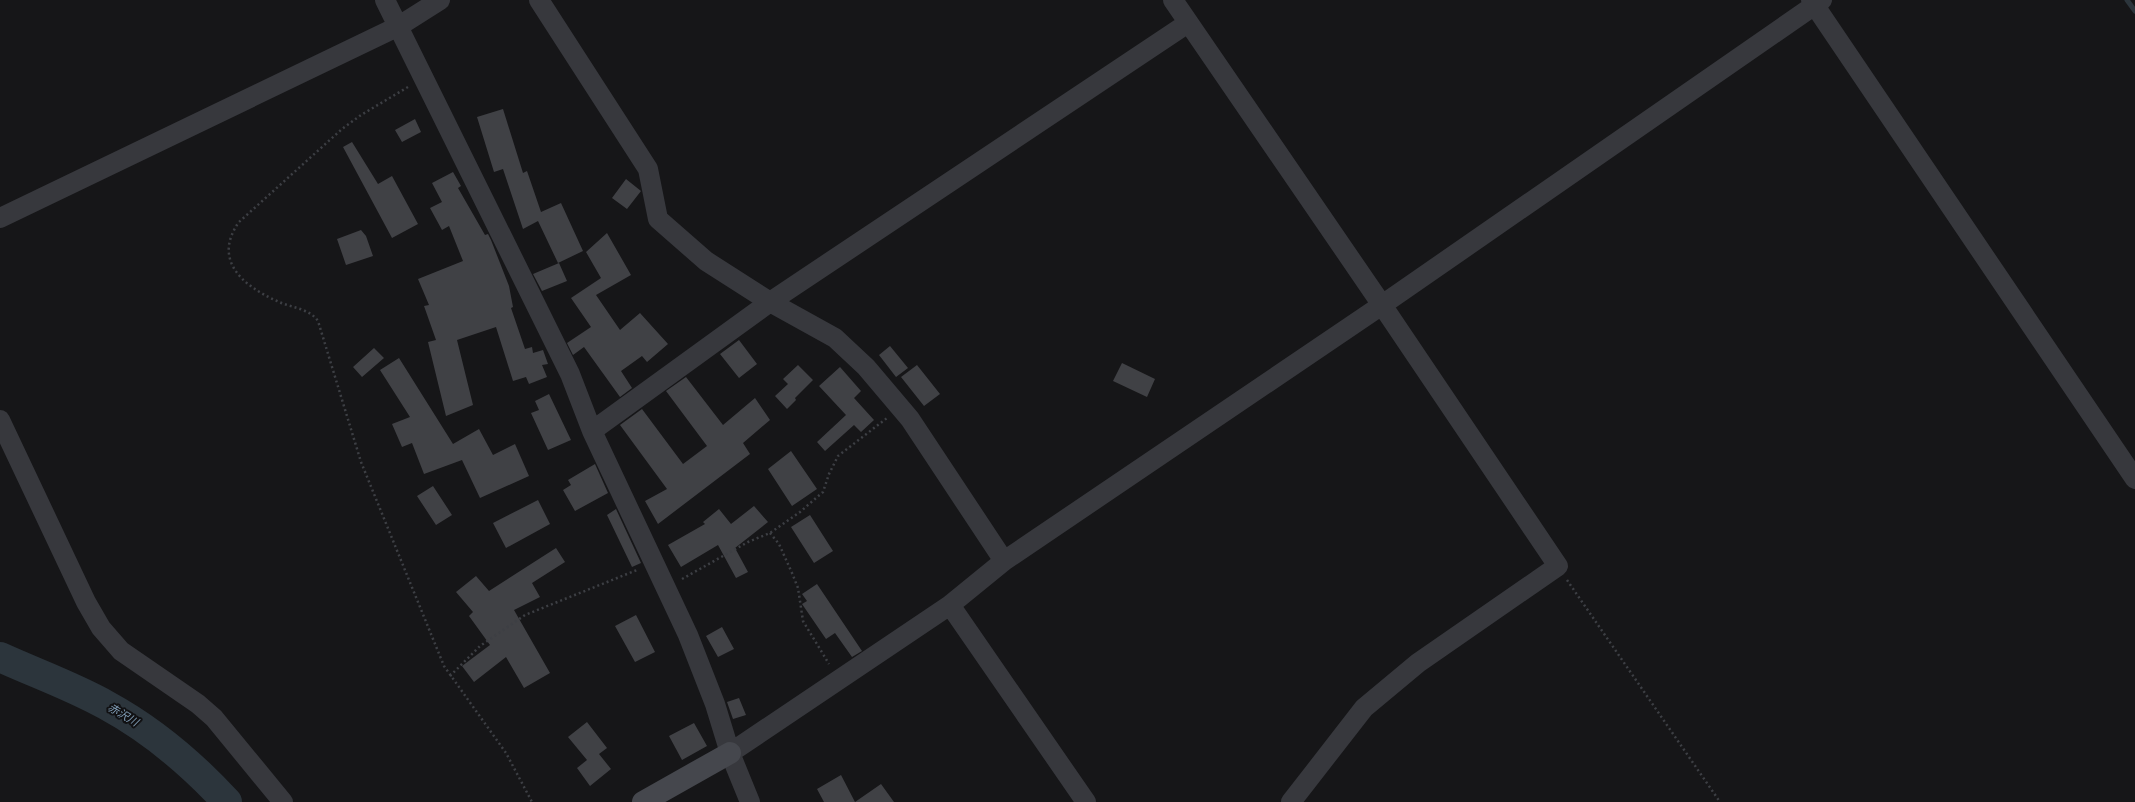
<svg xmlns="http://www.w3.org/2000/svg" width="2135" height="802" viewBox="0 0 2135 802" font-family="'Work Sans','Noto Sans JP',sans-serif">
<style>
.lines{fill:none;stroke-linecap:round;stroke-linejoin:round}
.stream{stroke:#2c353c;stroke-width:5}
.river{stroke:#2c353c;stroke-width:30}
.building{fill:#404145}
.path{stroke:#3d3f44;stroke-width:2.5;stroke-dasharray:2 3;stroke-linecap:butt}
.street{stroke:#37383d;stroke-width:20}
.secondary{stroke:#45474d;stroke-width:22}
.labels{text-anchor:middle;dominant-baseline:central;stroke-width:4;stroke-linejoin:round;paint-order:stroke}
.water-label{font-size:11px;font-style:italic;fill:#7f9bb3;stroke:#111113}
</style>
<rect width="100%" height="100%" fill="#161618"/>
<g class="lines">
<!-- stream -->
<path class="stream" d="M 2127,0 L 2135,11"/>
<!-- river -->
<path class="river" d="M 0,657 C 35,673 72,686 106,705 C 152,730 192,764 227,802"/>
</g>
<!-- building -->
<path class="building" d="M 503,109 L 523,173 L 527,171 L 541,212 L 561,203 L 583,251 L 558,263 L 538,221 L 523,229 L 503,169 L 494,172 L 477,117 Z
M 415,119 L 421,132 L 402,142 L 395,130 Z
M 352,142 L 378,184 L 392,176 L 418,224 L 392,238 L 343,147 Z
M 453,172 L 461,186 L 458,188 L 485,235 L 488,234 L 491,240 L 509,286 L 513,307 L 511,308 L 525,349 L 532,347 L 533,353 L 543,350 L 548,364 L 542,365 L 547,377 L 529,384 L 526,377 L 513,381 L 496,327 L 457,340 L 473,405 L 446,416 L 428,342 L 436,340 L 424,306 L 429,305 L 418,279 L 463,261 L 449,226 L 442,230 L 430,208 L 442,202 L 432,183 Z
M 626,179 L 641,191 L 627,209 L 612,198 Z
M 361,230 L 366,236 L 373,256 L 346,265 L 337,239 Z
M 607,233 L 631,275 L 596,295 L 620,330 L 640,313 L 668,344 L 647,362 L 642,356 L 621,371 L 632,388 L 620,397 L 584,347 L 573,355 L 567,343 L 591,327 L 571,298 L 601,278 L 586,252 Z
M 559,263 L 567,281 L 542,291 L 533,274 Z
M 739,340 L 757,364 L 739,378 L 720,354 Z
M 890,346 L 908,368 L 896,377 L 879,355 Z
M 374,348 L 384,358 L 362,377 L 353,367 Z
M 399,358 L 453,444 L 479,429 L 493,455 L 515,444 L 529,476 L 480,498 L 462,460 L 424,474 L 412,443 L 402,447 L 392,424 L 410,417 L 380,370 Z
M 1122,363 L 1155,379 L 1147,397 L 1113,381 Z
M 798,365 L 813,380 L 795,398 L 796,400 L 787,409 L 775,396 L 788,384 L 783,379 Z
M 917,365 L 940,394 L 924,406 L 901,377 Z
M 840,367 L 861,391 L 854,398 L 874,420 L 861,432 L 854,425 L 825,451 L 817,442 L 846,415 L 819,386 Z
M 686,377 L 723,425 L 755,398 L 770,420 L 743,443 L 750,454 L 658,524 L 645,501 L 667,489 L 620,425 L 642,409 L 683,464 L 707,446 L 666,391 Z
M 549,394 L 571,440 L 548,450 L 531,413 L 539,410 L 535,401 Z
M 791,451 L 817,489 L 792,506 L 768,469 Z
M 595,464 L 608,493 L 575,511 L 563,490 L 571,485 L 568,480 Z
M 433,486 L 452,515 L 436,525 L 417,496 Z
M 538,500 L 550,524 L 506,548 L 493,523 Z
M 754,506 L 768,522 L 735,548 L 748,572 L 736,578 L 718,545 L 681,567 L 668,545 L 705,524 L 703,522 L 719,509 L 731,524 Z
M 616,509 L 641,563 L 632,567 L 607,515 Z
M 810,515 L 833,551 L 814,563 L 791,527 Z
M 556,548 L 565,562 L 532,583 L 540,597 L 514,610 L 550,673 L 524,688 L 506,657 L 474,682 L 462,666 L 490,645 L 469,616 L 473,612 L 456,592 L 476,576 L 489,591 Z
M 817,584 L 862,651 L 852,657 L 835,633 L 826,639 L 802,604 L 807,601 L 802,594 Z
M 636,615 L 655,652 L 635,662 L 615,626 Z
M 722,627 L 734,649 L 718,657 L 706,636 Z
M 739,698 L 746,715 L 733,719 L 727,702 Z
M 587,722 L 607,748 L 599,754 L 611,769 L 590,786 L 577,768 L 587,760 L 568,737 Z
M 694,723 L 707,746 L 682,760 L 669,736 Z
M 841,775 L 855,802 L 881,784 L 894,802 L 824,802 L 817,789 Z"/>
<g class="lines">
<!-- path -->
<path class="path" d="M 408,87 L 361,115 L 342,129 L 239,222 C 212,260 243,286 277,301 C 291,308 309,308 318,321 L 361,462 L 444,666 L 506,753 L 532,802
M 770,533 L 779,544 L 792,573 L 798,588 L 803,621 L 829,664
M 682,579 L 748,542 L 770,533 L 800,512 L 823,492 L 829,474 L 838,456 L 887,418
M 1567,580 L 1720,802
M 450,676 L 480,646 L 525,615 L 637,570"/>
<!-- street -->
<path class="street" d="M 385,0 L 570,374 L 592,431 L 688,635 L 715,704 L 730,753 L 750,802
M 539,0 L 648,169 L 658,219 L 706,261 L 770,302 L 835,338 L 866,367 L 910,419 L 1004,561
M 1173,0 L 1382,305 L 1558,566 L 1418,663 L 1364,708 L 1291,802
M 1811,0 L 2135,479
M 0,218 L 399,26 L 440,0
M 0,420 L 86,602 L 101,628 L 121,651 L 198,704 L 214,718 L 283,802
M 592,431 L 770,302 L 1188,23
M 950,605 L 1086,802
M 730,753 L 950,605 L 1004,561 L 1382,305 L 1822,0"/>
<!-- secondary -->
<path class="secondary" d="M 643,802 L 730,753"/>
</g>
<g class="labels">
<!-- water labels -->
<g class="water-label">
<text transform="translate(123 715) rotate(31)">赤沢川</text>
</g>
</g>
</svg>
